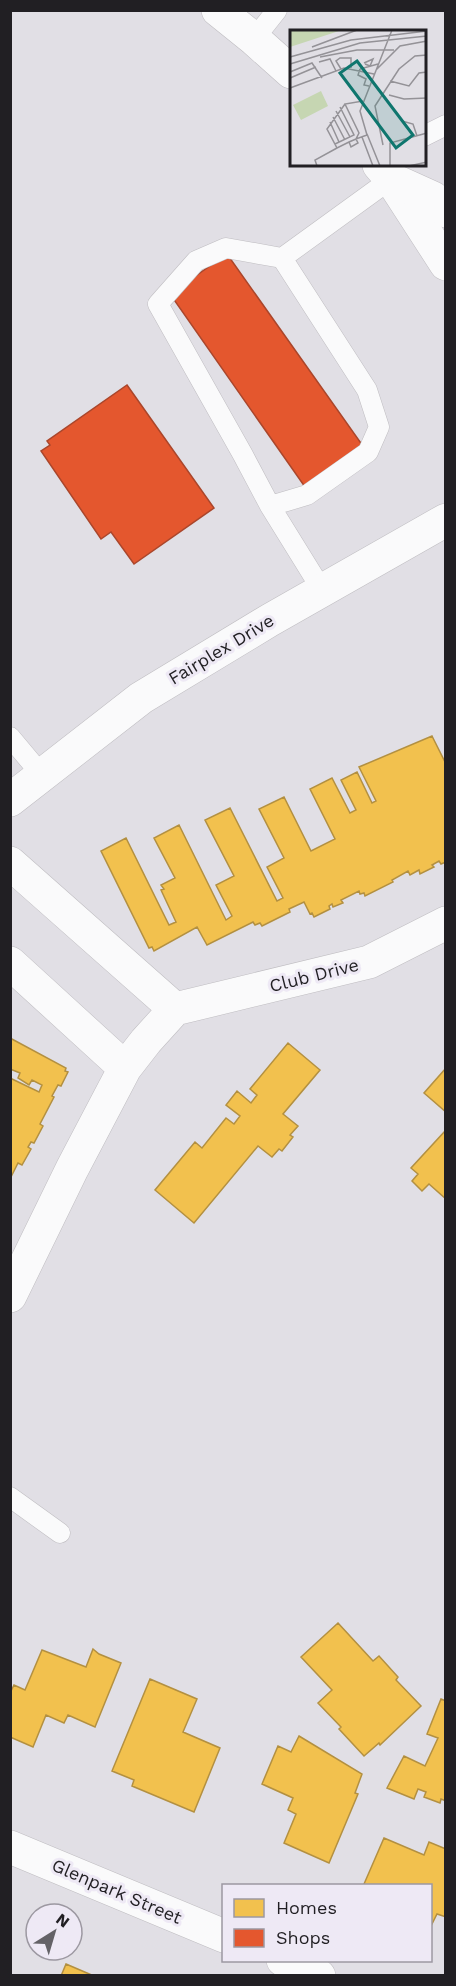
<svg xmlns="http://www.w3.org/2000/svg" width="456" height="1986" viewBox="0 0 456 1986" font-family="'Work Sans',sans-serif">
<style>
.homes{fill:#f2c14e;stroke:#b39041;stroke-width:1.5}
.shops{fill:#e4572e;stroke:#aa462b;stroke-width:1.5}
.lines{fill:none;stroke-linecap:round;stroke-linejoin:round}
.service-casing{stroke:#bfbdc1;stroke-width:21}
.minor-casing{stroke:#bfbdc1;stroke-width:34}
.tertiary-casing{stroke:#bfbdc1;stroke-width:34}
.secondary-casing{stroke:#bfbdc1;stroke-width:34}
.service{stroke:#fafafb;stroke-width:20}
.minor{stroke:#fafafb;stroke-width:33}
.tertiary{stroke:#fafafb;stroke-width:33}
.secondary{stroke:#fafafb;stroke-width:33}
.labels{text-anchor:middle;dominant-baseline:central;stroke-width:6;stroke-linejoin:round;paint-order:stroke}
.street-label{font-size:18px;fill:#211f23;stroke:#eee9f5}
.inset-road{fill:none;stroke:#949297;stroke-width:1.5}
.view{fill:#0f766e;fill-opacity:0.15;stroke:#0f766e;stroke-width:3}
.inset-edge{fill:none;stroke:#211f23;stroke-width:3}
</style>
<rect width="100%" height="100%" fill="#e1dfe5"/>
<!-- homes -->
<path class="homes" d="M 432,736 L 446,764 L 446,862 L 441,864 L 439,861 L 432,865 L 434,867 L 420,874 L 419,870 L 410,875 L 408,871 L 392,880 L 393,882 L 365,896 L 364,893 L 360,894 L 359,891 L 341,900 L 343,903 L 333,907 L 332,904 L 329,906 L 330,909 L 314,917 L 312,913 L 310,914 L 304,902 L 289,909 L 290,912 L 262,926 L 260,923 L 255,925 L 253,922 L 207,945 L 197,927 L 154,951 L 152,947 L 149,948 L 101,851 L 126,838 L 169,925 L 176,922 L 161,890 L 164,889 L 161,885 L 175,878 L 154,838 L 179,825 L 226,920 L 232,916 L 216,885 L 234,876 L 205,820 L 230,808 L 277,901 L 283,898 L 267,867 L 284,858 L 259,809 L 284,797 L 311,851 L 335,839 L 310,789 L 332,778 L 350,813 L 356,810 L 341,780 L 357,772 L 372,803 L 376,801 L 359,767 Z
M 10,1038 L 66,1068 L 65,1071 L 68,1072 L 61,1086 L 58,1085 L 52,1096 L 54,1097 L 40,1124 L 43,1126 L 34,1143 L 31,1142 L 28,1147 L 31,1149 L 22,1165 L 18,1163 L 10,1179 L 10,1078 L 39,1092 L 42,1085 L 32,1080 L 29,1085 L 18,1078 L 20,1073 L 10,1069 Z
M 288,1043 L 320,1070 L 283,1114 L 298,1126 L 290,1135 L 293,1137 L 282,1151 L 279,1149 L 272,1157 L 258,1146 L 194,1223 L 155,1190 L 195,1142 L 202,1148 L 226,1118 L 234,1124 L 240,1116 L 226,1105 L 237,1091 L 251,1103 L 257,1095 L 250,1089 Z
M 446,1068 L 446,1112 L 424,1093 Z
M 446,1130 L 446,1199 L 429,1184 L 422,1191 L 412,1181 L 418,1174 L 411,1168 Z
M 338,1623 L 373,1661 L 379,1656 L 398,1677 L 396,1680 L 421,1706 L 380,1745 L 379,1743 L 364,1756 L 339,1729 L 341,1727 L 318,1703 L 332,1690 L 301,1657 Z
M 93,1649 L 99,1654 L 121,1663 L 95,1727 L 68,1715 L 64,1723 L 46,1715 L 33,1747 L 10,1737 L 10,1693 L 14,1685 L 25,1690 L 42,1650 L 86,1667 Z
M 150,1679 L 197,1699 L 183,1732 L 220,1748 L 194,1812 L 132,1786 L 134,1780 L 112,1771 Z
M 441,1699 L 446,1701 L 446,1801 L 441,1799 L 440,1803 L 424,1797 L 426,1792 L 418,1789 L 414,1799 L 387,1788 L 404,1756 L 425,1766 L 438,1738 L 427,1734 Z
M 299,1736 L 362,1774 L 355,1793 L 358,1794 L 329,1863 L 284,1843 L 296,1814 L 288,1810 L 293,1798 L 262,1784 L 278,1746 L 291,1752 Z
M 384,1838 L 424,1855 L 429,1842 L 446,1849 L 446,1917 L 437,1914 L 430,1928 L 430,1886 L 366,1886 L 364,1884 Z
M 66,1964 L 94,1976 L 61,1976 Z"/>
<!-- shops -->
<path class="shops" d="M 227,254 L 363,446 L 305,487 L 170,294 Z
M 127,385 L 214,508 L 134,564 L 111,532 L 101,539 L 41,451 L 50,445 L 47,441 Z"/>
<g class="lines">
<defs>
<path id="service" d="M 254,39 L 277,10
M 424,136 L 446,125
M 270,506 L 243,455 L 158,304 L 196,261 L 226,248 L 282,258
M 322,590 L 270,506 L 307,495 L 368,452 L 379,427 L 367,390 L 282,258 L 391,179
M 10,737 L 41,774
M 10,1497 L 60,1533"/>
<path id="minor" d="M 10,863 L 175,1009
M 10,963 L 125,1068
M 10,1296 L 72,1169 L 125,1068 L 146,1041 L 175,1009 L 369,962 L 446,923
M 10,1847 L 224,1936
M 283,1960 L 319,1976"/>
<path id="tertiary" d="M 218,10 L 254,39 L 291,72
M 379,165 L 391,179 L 446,264"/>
<path id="secondary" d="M 391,179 L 433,198 L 446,211
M 10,800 L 141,698 L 270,620 L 446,520"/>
</defs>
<!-- service casing -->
<use href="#service" class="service-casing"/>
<!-- minor casing -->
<use href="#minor" class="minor-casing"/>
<!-- tertiary casing -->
<use href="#tertiary" class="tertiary-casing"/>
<!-- secondary casing -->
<use href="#secondary" class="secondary-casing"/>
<!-- service -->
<use href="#service" class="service"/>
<!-- minor -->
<use href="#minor" class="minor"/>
<!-- tertiary -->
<use href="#tertiary" class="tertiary"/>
<!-- secondary -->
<use href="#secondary" class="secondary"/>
</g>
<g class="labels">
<!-- street labels -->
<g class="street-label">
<text transform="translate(221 649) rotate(-31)">Fairplex Drive</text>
<text transform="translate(314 975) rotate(-14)">Club Drive</text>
<text transform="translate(117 1891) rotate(23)">Glenpark Street</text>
</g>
</g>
<!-- overview -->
<g transform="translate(290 30)">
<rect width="136" height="136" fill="#e1dfe5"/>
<path d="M 0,0 L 52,0 L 0,17 ZM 31,61 L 38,76 L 11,90 L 3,75 Z" fill="#c6d6b2"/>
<path class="inset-road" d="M 22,17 L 67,0M 0,27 L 61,10 L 137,1M 30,27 L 67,20 L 104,20M 29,32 L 40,29 L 46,41M 74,33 L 83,29 L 80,36 L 75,34M 0,34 L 70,13 L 137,6M 51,39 L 46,31 L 50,28 L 61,28 L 61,38M 70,39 L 68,45 L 76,49 L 74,55 L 79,56M 70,39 L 88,34M 86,40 L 110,16 L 137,11M 0,42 L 22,33 L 32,48M 0,48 L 26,37M 100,51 L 119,56 L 129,43 L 137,42M 0,58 L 54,38 L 84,44M 99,65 L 114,69 L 137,68M 73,71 L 55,74 L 69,103 L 66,109 L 77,105M 55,74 L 37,99 L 47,118 L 59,112M 46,81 L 60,107M 43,87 L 55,110M 112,91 L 123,94 L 127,106M 40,92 L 49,112M 77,104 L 90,136M 77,105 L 70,81 L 102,0M 72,107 L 83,136M 66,109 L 68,113 L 61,117 L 59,112 ZM 45,114 L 64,105 L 50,77M 93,115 L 85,76 L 109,39 L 125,26 L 137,25M 27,136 L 25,130 L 47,118M 100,136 L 100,113 L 137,103M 119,136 L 137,132"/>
<path class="view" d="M 67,31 L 123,105 L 106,118 L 50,43 Z"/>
<rect width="136" height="136" class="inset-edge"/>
</g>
<!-- border -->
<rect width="456" height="1986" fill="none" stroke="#211f23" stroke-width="24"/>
<!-- legend -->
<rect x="222" y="1884" width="210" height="78" fill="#eee9f5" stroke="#9c98a1" stroke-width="1.5"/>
<rect x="234" y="1899" width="30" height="18" fill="#f2c14e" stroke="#9c98a1" stroke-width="1.5"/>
<text x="276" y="1914" font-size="18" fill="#211f23">Homes</text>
<rect x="234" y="1929" width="30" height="18" fill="#e4572e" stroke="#9c98a1" stroke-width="1.5"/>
<text x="276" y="1944" font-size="18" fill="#211f23">Shops</text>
<!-- north arrow -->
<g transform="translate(54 1932) rotate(37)"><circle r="28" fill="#eee9f5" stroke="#9c98a1" stroke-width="1.5"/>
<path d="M0-4.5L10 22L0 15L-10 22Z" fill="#646267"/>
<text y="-9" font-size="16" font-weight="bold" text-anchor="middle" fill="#211f23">N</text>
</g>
</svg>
